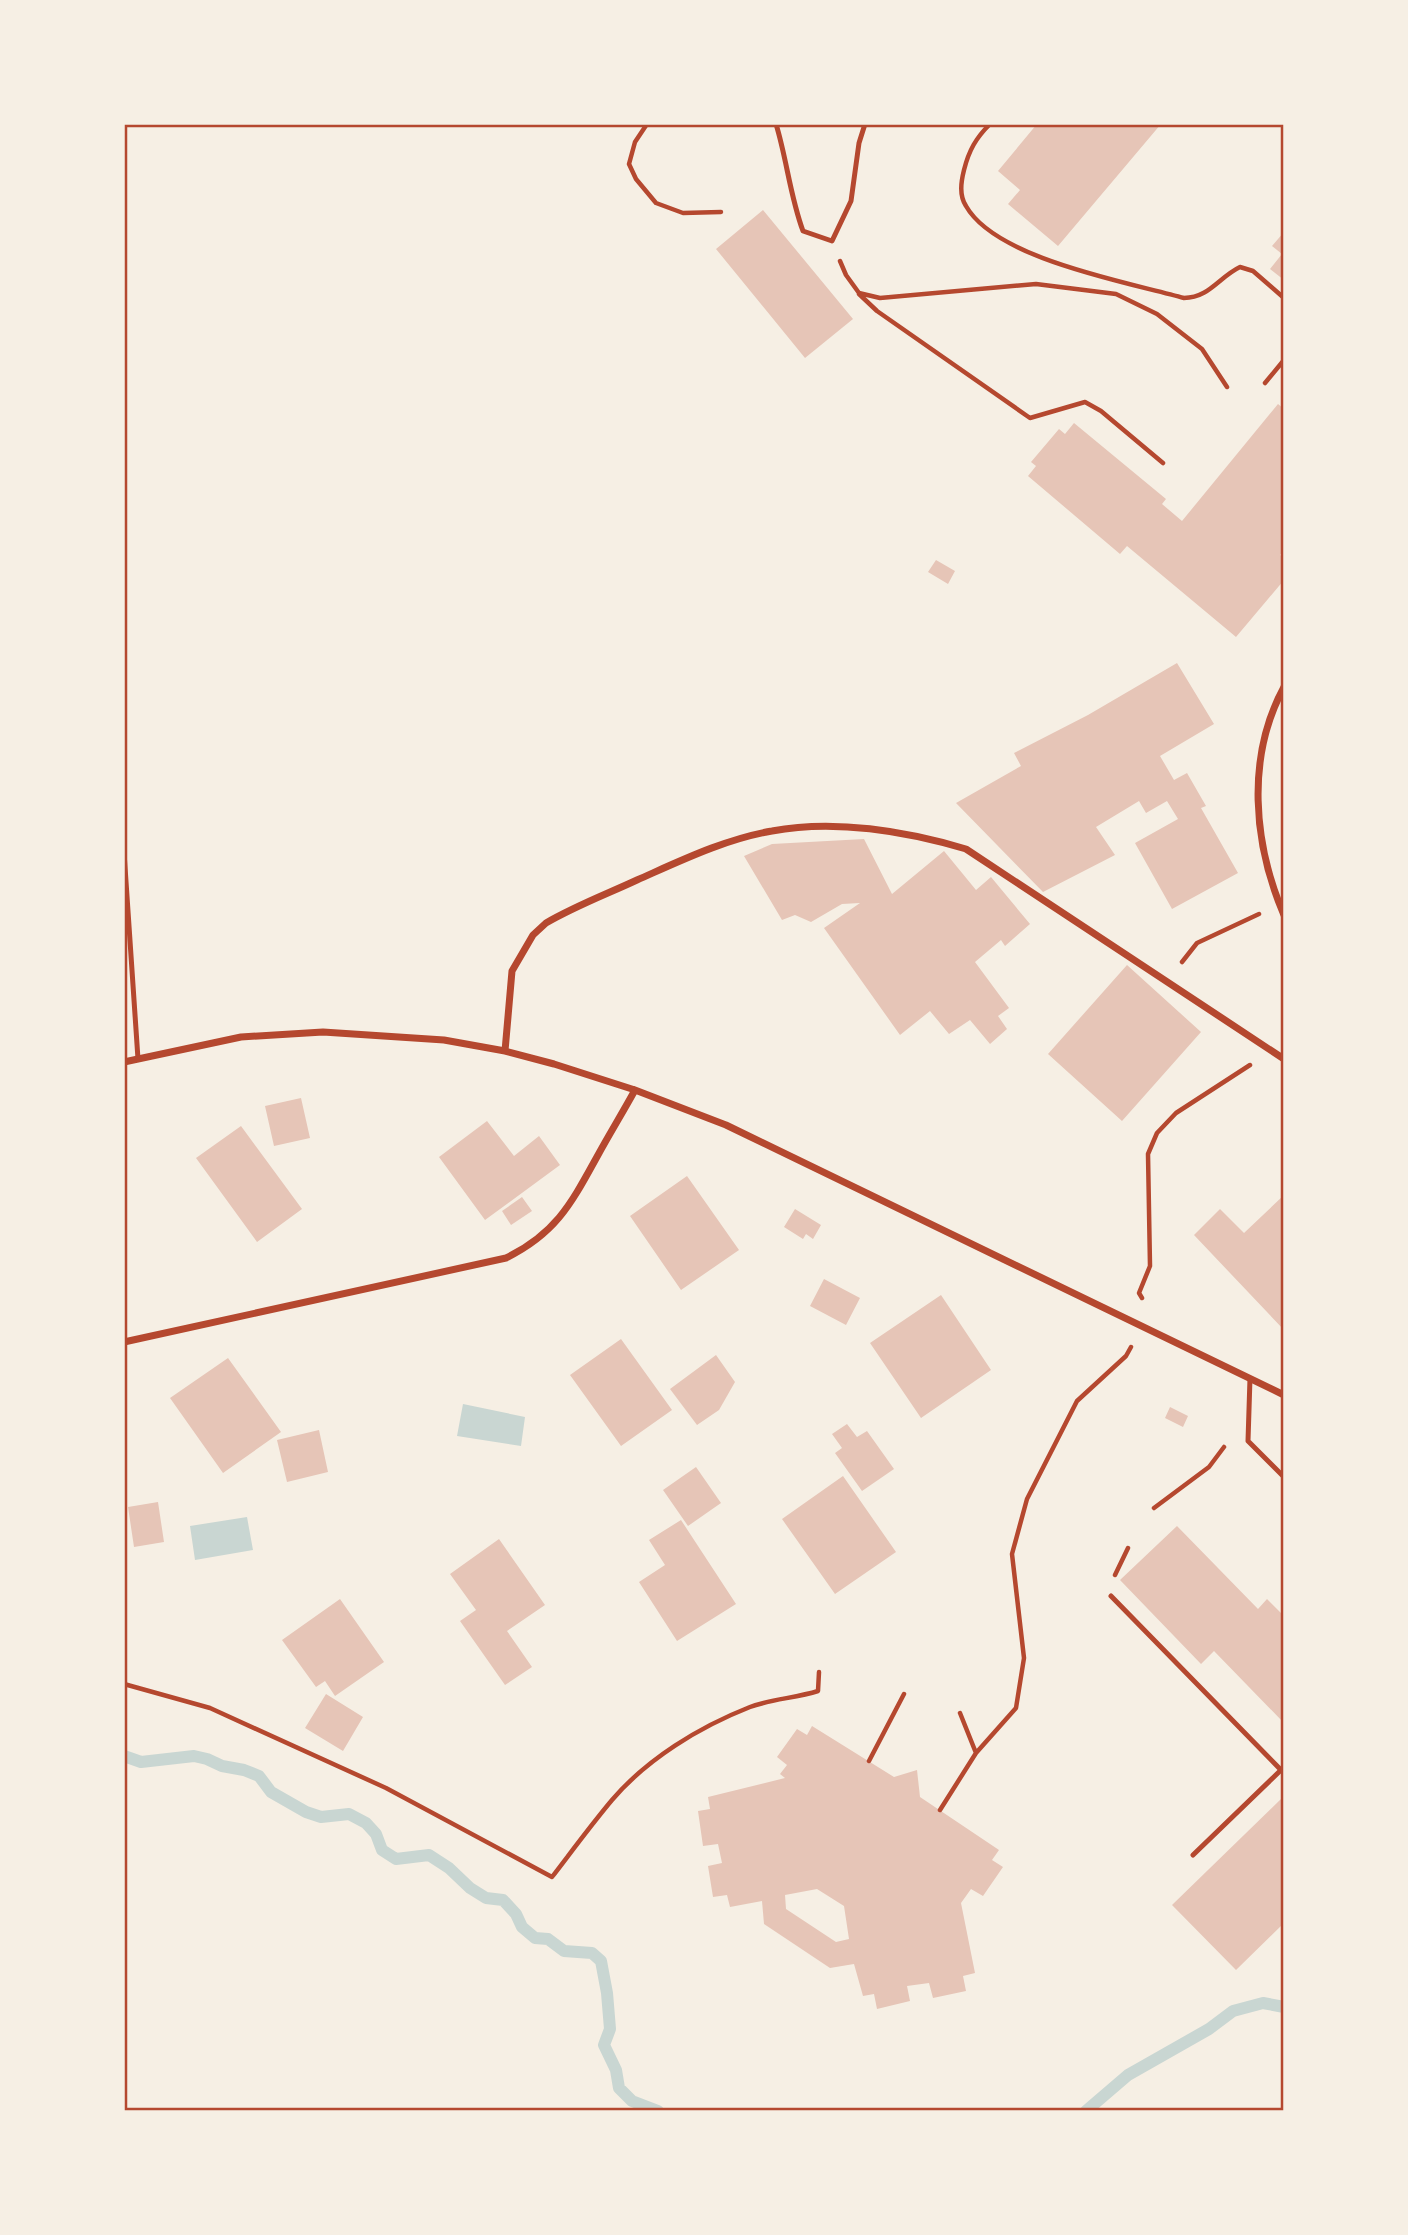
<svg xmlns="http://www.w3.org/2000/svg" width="1408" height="2235" viewBox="0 0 1408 2235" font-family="Mulish,sans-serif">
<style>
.water{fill:#c9d6d2}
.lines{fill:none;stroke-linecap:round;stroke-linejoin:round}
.stream{stroke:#c9d6d2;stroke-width:12}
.building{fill:#e6c5b7;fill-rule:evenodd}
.path{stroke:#b5482f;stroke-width:4.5}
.service{stroke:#b5482f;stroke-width:5}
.minor{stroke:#b5482f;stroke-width:7}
.neatline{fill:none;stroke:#b5482f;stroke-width:2.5}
</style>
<rect width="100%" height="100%" fill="#f6efe4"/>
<!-- water -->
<path class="water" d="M 463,1404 L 525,1417 L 521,1446 L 457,1436 Z
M 247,1517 L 253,1550 L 195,1560 L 190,1526 Z"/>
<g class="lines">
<!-- stream -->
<path class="stream" d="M 124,1756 L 141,1762 L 194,1756 L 207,1759 L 222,1766 L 244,1770 L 259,1776 L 271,1792 L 306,1812 L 321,1817 L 349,1814 L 366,1823 L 376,1834 L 382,1850 L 396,1859 L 429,1855 L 449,1868 L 470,1888 L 486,1898 L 503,1900 L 516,1914 L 522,1927 L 535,1938 L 548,1939 L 564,1951 L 592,1953 L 601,1961 L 607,1993 L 610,2029 L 604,2045 L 616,2070 L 619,2088 L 632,2101 L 658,2111
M 1086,2111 L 1128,2075 L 1209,2029 L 1233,2011 L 1263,2003 L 1284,2007"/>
</g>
<!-- building -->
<path class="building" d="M 1037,124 L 1161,124 L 1058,246 L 1008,204 L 1020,190 L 998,171 Z
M 763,210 L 853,319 L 805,358 L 716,249 Z
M 1284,232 L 1284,280 L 1270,269 L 1282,254 L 1272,246 Z
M 1278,404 L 1284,409 L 1284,551 L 1280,555 L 1284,557 L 1284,580 L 1236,637 L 1127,546 L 1120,554 L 1028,476 L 1036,466 L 1031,462 L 1059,429 L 1065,434 L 1074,423 L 1166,499 L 1162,504 L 1182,521 Z
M 936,560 L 955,571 L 948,584 L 928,572 Z
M 1177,663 L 1214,724 L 1160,756 L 1174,780 L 1187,773 L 1206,806 L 1201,808 L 1238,873 L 1172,909 L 1135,843 L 1178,819 L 1167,801 L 1146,813 L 1139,801 L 1096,827 L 1115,855 L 1043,892 L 956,803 L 1021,766 L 1014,753 L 1088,715 Z
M 864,839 L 892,894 L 944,851 L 976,890 L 991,877 L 1030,924 L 1005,946 L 1001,940 L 975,962 L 1009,1008 L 998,1016 L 1007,1029 L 990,1044 L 970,1020 L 949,1034 L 930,1011 L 900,1035 L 824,928 L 860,903 L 842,904 L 811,922 L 795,915 L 782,920 L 744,856 L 772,844 Z
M 1127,965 L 1201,1032 L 1122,1121 L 1048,1054 Z
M 301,1098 L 310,1138 L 274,1146 L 265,1106 Z
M 487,1121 L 514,1156 L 539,1136 L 560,1165 L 485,1220 L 439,1157 Z
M 241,1126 L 302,1209 L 257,1242 L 196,1158 Z
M 687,1176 L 739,1250 L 681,1290 L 630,1216 Z
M 1284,1195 L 1284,1330 L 1194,1235 L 1220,1209 L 1244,1233 Z
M 522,1197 L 532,1211 L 511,1225 L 502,1211 Z
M 795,1209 L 821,1225 L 813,1239 L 806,1234 L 803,1239 L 784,1227 Z
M 824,1279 L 860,1298 L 846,1325 L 810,1306 Z
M 941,1295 L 991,1370 L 921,1418 L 870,1343 Z
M 621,1339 L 672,1410 L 621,1446 L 570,1375 Z
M 716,1355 L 735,1382 L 719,1410 L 697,1425 L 670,1389 Z
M 228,1358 L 281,1432 L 223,1473 L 170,1398 Z
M 1170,1407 L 1188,1416 L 1183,1427 L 1165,1418 Z
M 847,1424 L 857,1437 L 867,1431 L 894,1469 L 862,1491 L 835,1453 L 842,1448 L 832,1434 Z
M 319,1430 L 328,1472 L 287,1482 L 277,1440 Z
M 696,1467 L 721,1503 L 688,1526 L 663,1490 Z
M 843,1476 L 896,1552 L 835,1594 L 782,1519 Z
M 158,1502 L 164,1542 L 134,1547 L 128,1507 Z
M 681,1520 L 736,1604 L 677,1641 L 639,1582 L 665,1565 L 649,1540 Z
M 1177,1526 L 1258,1609 L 1267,1599 L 1284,1616 L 1284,1723 L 1214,1651 L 1201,1664 L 1120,1580 Z
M 499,1539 L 545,1605 L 507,1631 L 532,1667 L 505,1685 L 460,1621 L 476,1610 L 450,1574 Z
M 340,1599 L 384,1662 L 335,1696 L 325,1681 L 316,1687 L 282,1640 Z
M 326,1694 L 363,1717 L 343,1751 L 305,1728 Z
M 812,1726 L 894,1777 L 917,1770 L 920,1797 L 999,1850 L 992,1860 L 1003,1867 L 983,1896 L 971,1889 L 961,1903 L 975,1973 L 963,1976 L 966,1991 L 933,1998 L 929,1983 L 907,1986 L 910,2001 L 877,2009 L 874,1994 L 863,1996 L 854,1964 L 830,1968 L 764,1924 L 762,1901 L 730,1907 L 727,1895 L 713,1897 L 708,1866 L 722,1863 L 718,1844 L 703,1846 L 698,1811 L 710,1809 L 708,1797 L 785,1778 L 780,1774 L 787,1765 L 777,1757 L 797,1729 L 807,1735 ZM 817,1889 L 844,1906 L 849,1939 L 836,1942 L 786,1909 L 785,1895 Z
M 1281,1799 L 1284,1801 L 1284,1923 L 1236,1970 L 1172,1905 Z"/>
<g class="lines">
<!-- path -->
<path class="path" d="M 647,124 L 635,142 L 629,164 L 636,179 L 656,203 L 683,213 L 721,212
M 990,124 C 976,138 969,150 964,170 C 961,182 959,195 966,206 C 996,259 1127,282 1184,298 C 1209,298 1219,277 1240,267 L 1253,271 L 1284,298
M 840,261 L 846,275 L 859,293 L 880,298 L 1036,284 L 1116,294 L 1157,314 L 1202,349 L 1227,387
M 859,294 L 877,311 L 1030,418 L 1085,402 L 1101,411 L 1163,463
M 1265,383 L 1284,360
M 1182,962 L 1197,943 L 1259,914
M 1142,1298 L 1139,1293 L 1150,1266 L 1148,1154 L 1157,1133 L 1176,1113 L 1250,1065
M 1154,1508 L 1209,1467 L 1224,1447
M 1115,1575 L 1128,1548
M 124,1684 L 210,1708 L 386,1788 L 552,1877 C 572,1851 591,1825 612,1800 C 647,1759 699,1727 750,1707 C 771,1699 796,1698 818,1691 L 819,1672
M 976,1753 L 1016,1708 L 1024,1658 L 1012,1554 L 1027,1499 L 1077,1401 L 1126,1356 L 1131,1347
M 869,1761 L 904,1694
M 940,1810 L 976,1753 L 960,1713"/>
<!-- service -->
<path class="service" d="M 776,124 C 787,160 790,196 803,231 L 832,241 L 851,201 L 859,143 L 865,124
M 124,852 L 138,1059
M 1250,1378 L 1248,1441 L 1284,1477
M 1111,1596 L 1281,1770 L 1284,1768
M 1193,1855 L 1281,1770"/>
<!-- minor -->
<path class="minor" d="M 1284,687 C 1246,757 1253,843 1284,915
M 505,1051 L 512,971 L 533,935 L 546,923 C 575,906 607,894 637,880 C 680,861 725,839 772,831 C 834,819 906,831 966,849 L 1284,1059
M 124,1062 L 241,1037 L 323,1032 L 444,1040 L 505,1051 L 554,1064 L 635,1090 L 726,1125 L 1284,1395
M 124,1342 L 506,1258 C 557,1233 572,1202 598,1155 C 610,1133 623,1112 635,1090"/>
</g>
<!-- border -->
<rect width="1408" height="2235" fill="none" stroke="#f6efe4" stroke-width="252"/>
<rect x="126" y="126" width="1156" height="1983" class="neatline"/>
</svg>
